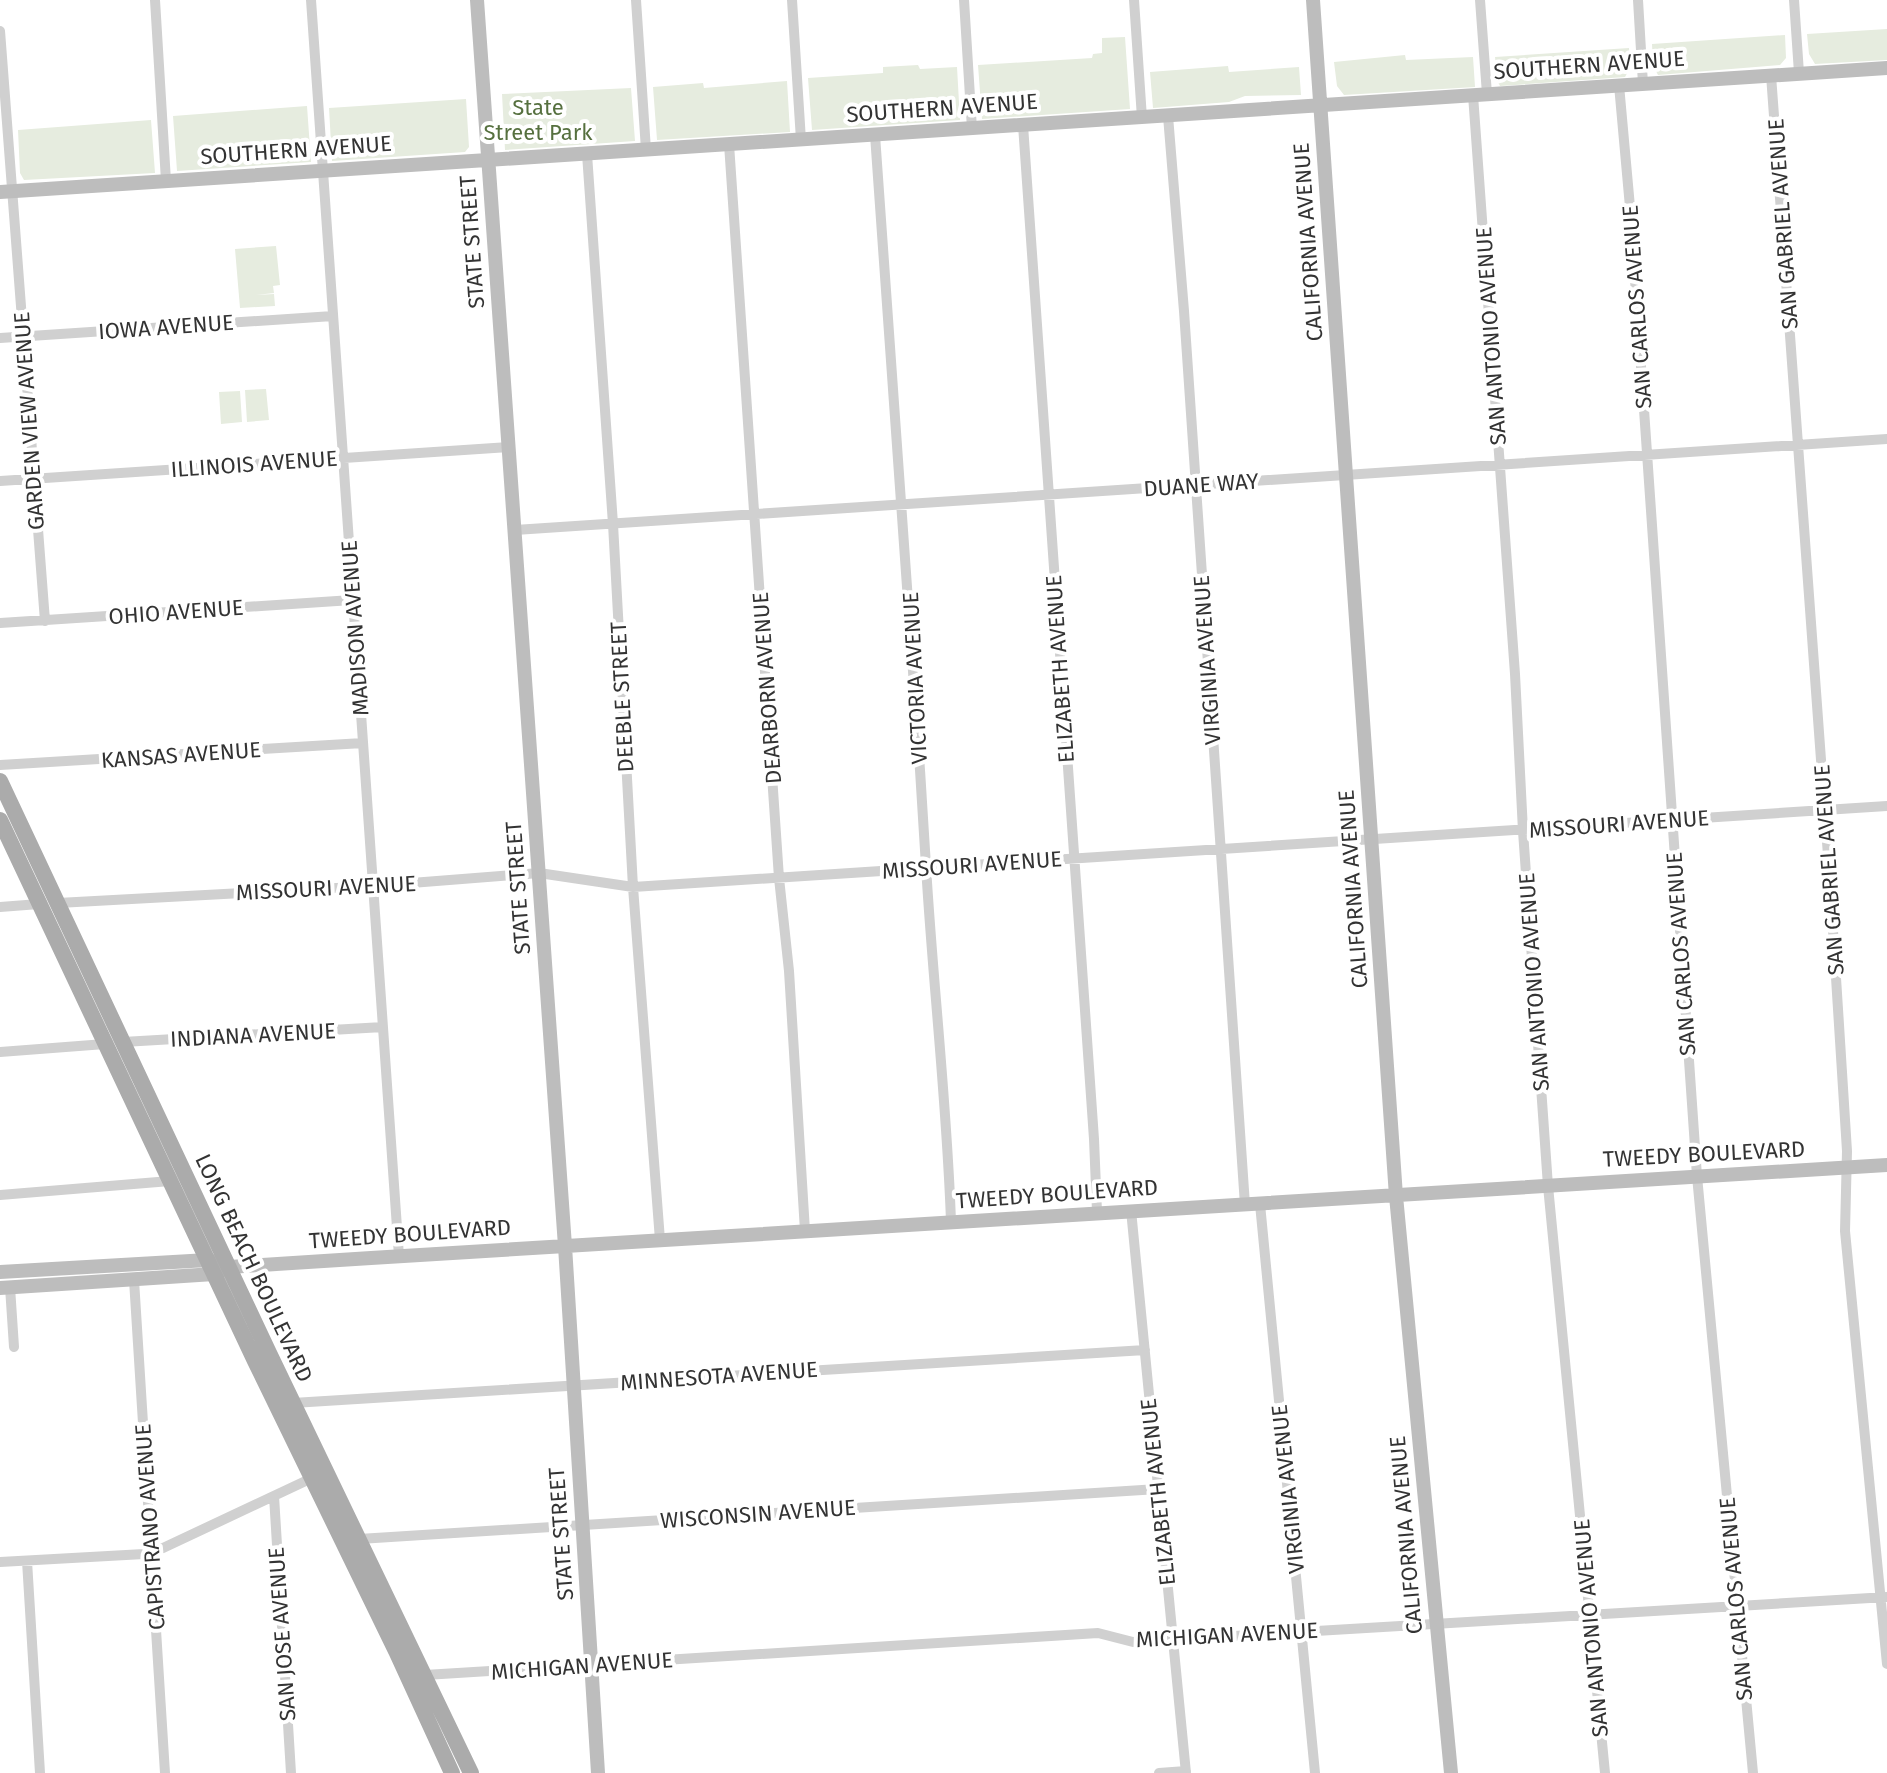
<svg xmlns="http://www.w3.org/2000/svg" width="1887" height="1773" viewBox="0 0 1887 1773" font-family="'Fira Sans',sans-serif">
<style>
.green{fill:#e6ecdf}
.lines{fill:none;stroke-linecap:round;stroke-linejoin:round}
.street{stroke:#d0d0d0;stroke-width:10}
.secondary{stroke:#bdbdbd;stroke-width:14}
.primary{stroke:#ababab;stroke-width:16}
.labels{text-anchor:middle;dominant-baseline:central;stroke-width:8;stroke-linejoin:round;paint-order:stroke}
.street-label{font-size:22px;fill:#333;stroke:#fff}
.park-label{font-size:22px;fill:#56703f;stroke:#fff}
</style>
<rect width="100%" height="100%" fill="#fff"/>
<!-- green -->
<path class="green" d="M 1887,29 L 1887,60 L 1815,64 L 1809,54 L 1807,34 Z
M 1785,35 L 1786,58 L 1780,65 L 1658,75 L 1653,65 L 1652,44 Z
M 1125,37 L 1130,109 L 982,119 L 978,65 L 1092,58 L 1093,54 L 1102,53 L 1102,38 Z
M 1629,48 L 1630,68 L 1625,77 L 1500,86 L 1498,82 L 1495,57 Z
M 1405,55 L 1406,60 L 1473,57 L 1475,87 L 1344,95 L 1337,86 L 1334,62 Z
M 918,65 L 920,69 L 957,67 L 960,120 L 812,130 L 808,78 L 883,73 L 883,67 Z
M 1228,66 L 1229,72 L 1299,67 L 1301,95 L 1245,96 L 1229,102 L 1153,108 L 1150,72 Z
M 787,81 L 790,132 L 657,140 L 653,87 L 703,83 L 704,88 Z
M 631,88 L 635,141 L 505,150 L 502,94 Z
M 466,99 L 469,147 L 465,152 L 332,161 L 329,108 Z
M 307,106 L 311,162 L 177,171 L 173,116 Z
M 151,120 L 155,173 L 24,180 L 20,173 L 18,130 Z
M 276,246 L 280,285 L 273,286 L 274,293 L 256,295 L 274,294 L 275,306 L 240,308 L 235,249 Z
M 266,389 L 269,420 L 247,422 L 245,390 Z
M 240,391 L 242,422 L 221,424 L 219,392 Z"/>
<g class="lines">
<!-- street -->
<path class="street" d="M 155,0 L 166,181
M 311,0 L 399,1256
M 636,0 L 646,150
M 792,0 L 801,140
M 964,0 L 972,129
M 1134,0 L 1142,118
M 1480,0 L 1487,94
M 1638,0 L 1643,84
M 1794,0 L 1799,73
M 0,31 L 45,621
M 1771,75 L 1830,883 L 1847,1151 L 1845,1231 L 1887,1664
M 1619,85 L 1630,207 L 1697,1176 L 1753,1773
M 1473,95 L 1515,674 L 1523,831 L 1548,1186 L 1605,1773
M 1168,116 L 1184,311 L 1245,1205
M 1023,125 L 1094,1139 L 1097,1212
M 875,135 C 894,378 911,622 926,866 C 933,985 947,1103 951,1222
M 729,144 L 779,878 L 789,971 L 805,1231
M 587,154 L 613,524 L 633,887 L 660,1240
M 0,338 L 333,316
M 0,481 L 509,447
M 515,530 L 1887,439
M 0,623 L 352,600
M 0,765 L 363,743
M 58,903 L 373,886 L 539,873 L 633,887 L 1887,806
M 0,907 L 39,904
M 123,1042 L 383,1027
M 0,1052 L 105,1044
M 0,1195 L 170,1181
M 1260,1204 L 1315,1773
M 1131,1210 L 1186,1773
M 134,1280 L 165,1773
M 10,1287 L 14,1347
M 293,1403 L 1145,1350
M 274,1496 L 291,1773
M 359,1539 L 1158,1489
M 27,1561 L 40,1773
M 0,1562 L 144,1554 L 163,1548 L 312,1478
M 425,1675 L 1098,1633 L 1133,1642 L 1887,1597
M 1159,1773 L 1186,1771"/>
<!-- secondary -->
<path class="secondary" d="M 477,0 L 565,1246 L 598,1773
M 1313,0 L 1396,1196 L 1451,1773
M 0,192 L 1887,68
M 0,1272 L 208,1260 L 215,1262
M 0,1288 L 214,1274 L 229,1267 L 371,1258 L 1887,1165"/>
<!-- primary -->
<path class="primary" d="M 0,781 L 269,1353 L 471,1773
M 0,820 L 255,1361 L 396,1651 L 452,1773"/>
</g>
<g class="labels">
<!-- street labels -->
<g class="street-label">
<text transform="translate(1589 65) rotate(-4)">SOUTHERN AVENUE</text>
<text transform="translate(942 108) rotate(-4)">SOUTHERN AVENUE</text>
<text transform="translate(296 150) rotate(-4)">SOUTHERN AVENUE</text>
<text transform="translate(1783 224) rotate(-94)">SAN GABRIEL AVENUE</text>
<text transform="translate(472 242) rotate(-94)">STATE STREET</text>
<text transform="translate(1308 242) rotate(-94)">CALIFORNIA AVENUE</text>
<text transform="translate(1637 307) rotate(-94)">SAN CARLOS AVENUE</text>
<text transform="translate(166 327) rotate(-4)">IOWA AVENUE</text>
<text transform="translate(1491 336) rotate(-94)">SAN ANTONIO AVENUE</text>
<text transform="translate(29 421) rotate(-94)">GARDEN VIEW AVENUE</text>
<text transform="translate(254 464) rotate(-4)">ILLINOIS AVENUE</text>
<text transform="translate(1201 485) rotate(-4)">DUANE WAY</text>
<text transform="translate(176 612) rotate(-4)">OHIO AVENUE</text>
<text transform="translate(355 628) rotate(-94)">MADISON AVENUE</text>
<text transform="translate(1207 660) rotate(-94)">VIRGINIA AVENUE</text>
<text transform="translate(1060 669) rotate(-94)">ELIZABETH AVENUE</text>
<text transform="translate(915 678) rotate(-93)">VICTORIA AVENUE</text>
<text transform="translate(767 688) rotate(-94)">DEARBORN AVENUE</text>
<text transform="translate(622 697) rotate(-93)">DEEBLE STREET</text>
<text transform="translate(181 755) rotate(-4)">KANSAS AVENUE</text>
<text transform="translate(1619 824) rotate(-4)">MISSOURI AVENUE</text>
<text transform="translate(972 865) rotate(-4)">MISSOURI AVENUE</text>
<text transform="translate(1829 870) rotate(-94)">SAN GABRIEL AVENUE</text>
<text transform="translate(326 888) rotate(-3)">MISSOURI AVENUE</text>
<text transform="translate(518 888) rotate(-94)">STATE STREET</text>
<text transform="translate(1353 889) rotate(-94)">CALIFORNIA AVENUE</text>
<text transform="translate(1681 954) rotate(-94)">SAN CARLOS AVENUE</text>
<text transform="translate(1534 982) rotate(-94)">SAN ANTONIO AVENUE</text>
<text transform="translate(253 1035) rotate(-3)">INDIANA AVENUE</text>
<text transform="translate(1704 1154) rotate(-3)">TWEEDY BOULEVARD</text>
<text transform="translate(1057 1194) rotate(-4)">TWEEDY BOULEVARD</text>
<text transform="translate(410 1234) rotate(-4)">TWEEDY BOULEVARD</text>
<text transform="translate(254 1268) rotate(65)">LONG BEACH BOULEVARD</text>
<text transform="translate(719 1376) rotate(-4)">MINNESOTA AVENUE</text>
<text transform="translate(1288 1489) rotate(-96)">VIRGINIA AVENUE</text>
<text transform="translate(1158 1492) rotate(-96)">ELIZABETH AVENUE</text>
<text transform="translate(758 1514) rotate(-4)">WISCONSIN AVENUE</text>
<text transform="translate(150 1527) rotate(-94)">CAPISTRANO AVENUE</text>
<text transform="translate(561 1534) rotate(-94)">STATE STREET</text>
<text transform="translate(1406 1535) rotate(-95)">CALIFORNIA AVENUE</text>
<text transform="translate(1736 1599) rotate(-95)">SAN CARLOS AVENUE</text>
<text transform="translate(1591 1628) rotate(-95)">SAN ANTONIO AVENUE</text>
<text transform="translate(282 1634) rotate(-94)">SAN JOSE AVENUE</text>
<text transform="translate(1227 1635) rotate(-3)">MICHIGAN AVENUE</text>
<text transform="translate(582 1666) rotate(-4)">MICHIGAN AVENUE</text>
</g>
<!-- park labels -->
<g class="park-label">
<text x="538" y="107">State<tspan x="538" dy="25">Street Park</tspan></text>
</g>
</g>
</svg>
